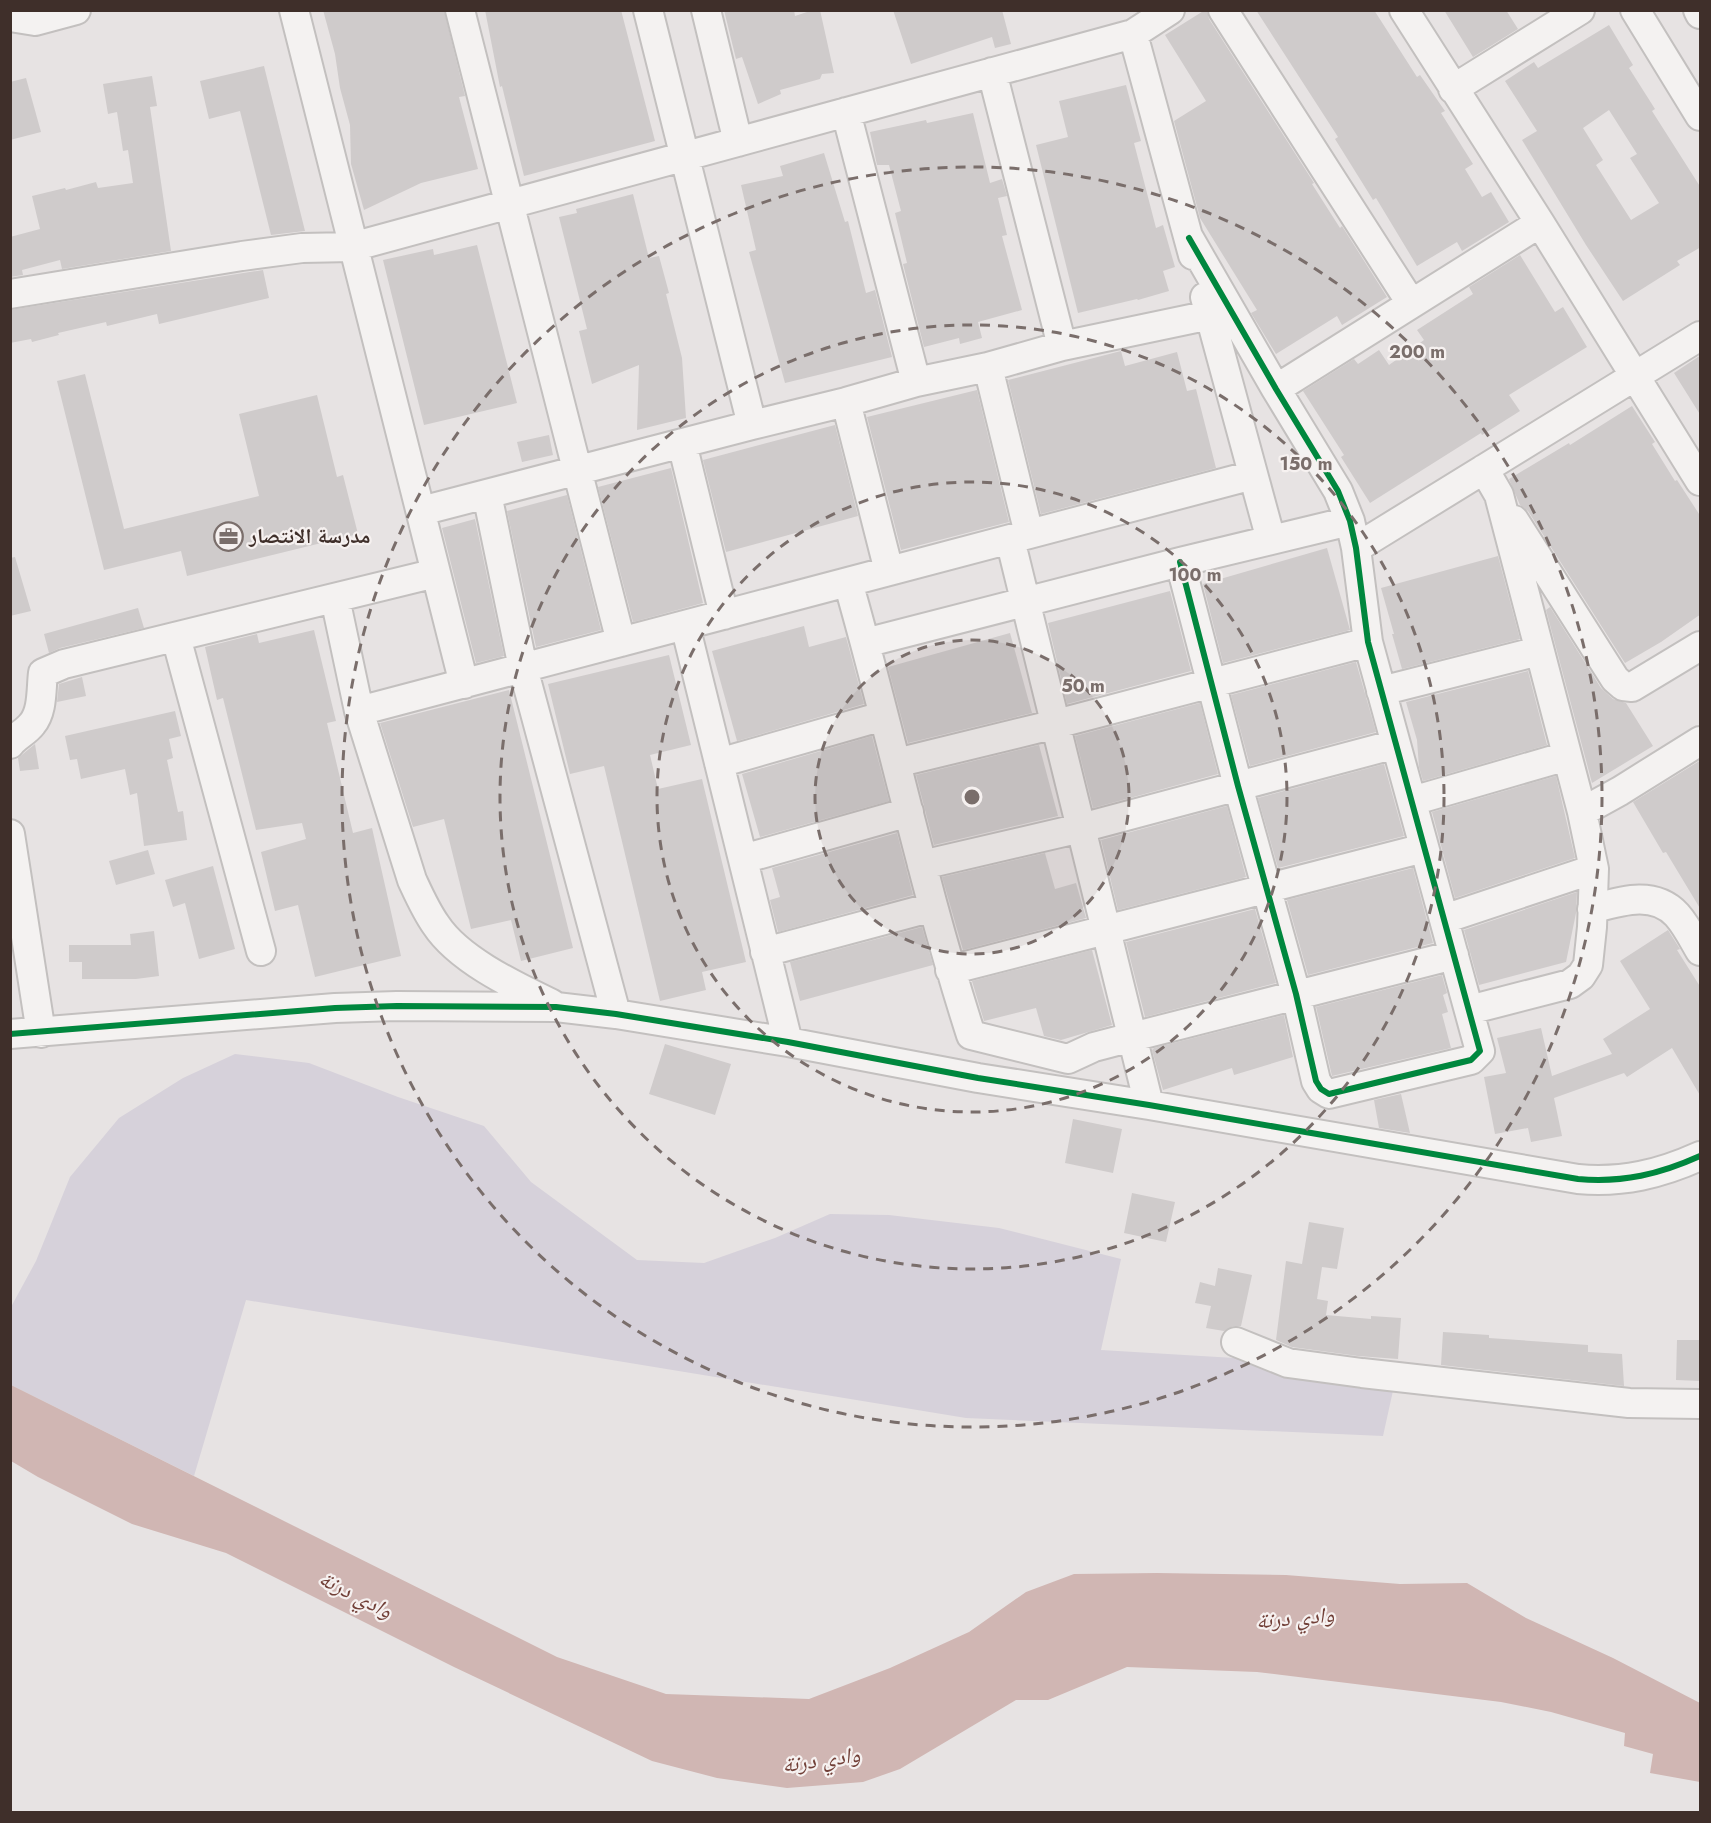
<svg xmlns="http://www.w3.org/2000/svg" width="1711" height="1823" viewBox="0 0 1711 1823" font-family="Jost,'Noto Naskh Arabic',sans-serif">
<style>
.green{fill:#d6d1da}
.water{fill:#d0b6b3}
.building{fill:#cfcbcb;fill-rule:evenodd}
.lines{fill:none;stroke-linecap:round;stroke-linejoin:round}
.minor-casing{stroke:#c3c0bf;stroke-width:32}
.minor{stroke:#f4f2f1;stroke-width:28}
.cycleway-casing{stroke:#f6f1f0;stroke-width:10}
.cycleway{stroke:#00873e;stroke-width:6}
.ring{fill:none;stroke:#7a6e6b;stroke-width:3;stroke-dasharray:10 8}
.labels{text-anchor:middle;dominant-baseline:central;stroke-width:4.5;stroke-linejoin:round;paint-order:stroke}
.poi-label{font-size:21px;font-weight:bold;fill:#3f2f2a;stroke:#f6f1f0;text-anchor:start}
.water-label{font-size:22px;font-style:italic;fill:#713f37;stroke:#f6f1f0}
.centre{fill:#7a6e6b;stroke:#f6f1f0;stroke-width:3}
.ring-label{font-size:18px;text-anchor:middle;font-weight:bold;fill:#7a6e6b;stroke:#f6f1f0;stroke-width:4.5;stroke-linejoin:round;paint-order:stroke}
</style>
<rect width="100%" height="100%" fill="#e7e3e3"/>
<!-- green -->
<path class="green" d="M 235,1054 L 309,1063 L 398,1097 L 484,1126 L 531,1182 L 637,1260 L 704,1263 L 775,1238 L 830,1214 L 889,1215 L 999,1228 L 1121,1259 L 1101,1350 L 1398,1368 L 1383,1436 L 966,1418 L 246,1300 L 194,1476 L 11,1385 L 11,1307 L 36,1261 L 70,1177 L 119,1118 L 183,1078 Z"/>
<!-- water -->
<path class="water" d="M 11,1385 L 557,1657 L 666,1694 L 809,1699 L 890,1668 L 969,1632 L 1026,1592 L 1074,1574 L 1157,1573 L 1286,1575 L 1400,1584 L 1467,1583 L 1526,1618 L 1613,1658 L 1700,1703 L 1700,1782 L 1650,1773 L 1653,1754 L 1624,1746 L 1625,1733 L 1551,1712 L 1501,1702 L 1257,1672 L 1127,1667 L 1048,1700 L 1016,1700 L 900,1769 L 863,1782 L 787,1788 L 717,1778 L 652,1761 L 454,1667 L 226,1553 L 132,1524 L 38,1477 L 11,1461 Z"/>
<!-- building -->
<path class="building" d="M 323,10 L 444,10 L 465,96 L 459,97 L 478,169 L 421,183 L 364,210 L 351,164 L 350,125 L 340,88 L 335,54 Z
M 485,10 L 621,10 L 655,141 L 524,176 L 502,86 L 500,87 Z
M 724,10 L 794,10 L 795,16 L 813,10 L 820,10 L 834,73 L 822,74 L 820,79 L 780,90 L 781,94 L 758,104 L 742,57 L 736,59 Z
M 893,10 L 1002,10 L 1011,44 L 995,48 L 992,37 L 911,64 Z
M 1205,10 L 1207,10 L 1209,19 L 1314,183 L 1312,184 L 1340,228 L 1342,226 L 1387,297 L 1342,325 L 1337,316 L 1276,354 L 1251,313 L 1257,310 L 1200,218 L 1174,121 L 1206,101 L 1165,35 Z
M 1256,10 L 1374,10 L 1417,77 L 1420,75 L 1445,111 L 1441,113 L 1473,164 L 1465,169 L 1482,197 L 1491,192 L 1509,222 L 1462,251 L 1457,242 L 1417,266 L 1376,198 L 1373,200 L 1335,139 L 1338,137 Z
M 1444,10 L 1506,10 L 1518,29 L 1473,57 Z
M 1609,25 L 1633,65 L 1629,68 L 1655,109 L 1652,111 L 1701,188 L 1701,247 L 1677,261 L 1680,265 L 1623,301 L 1586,245 L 1522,140 L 1537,131 L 1505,81 L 1534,62 L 1538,68 ZM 1609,110 L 1637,154 L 1630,158 L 1659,203 L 1631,220 L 1596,165 L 1603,160 L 1583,128 Z
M 264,66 L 305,231 L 271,235 L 240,111 L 209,119 L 200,81 Z
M 152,76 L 157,106 L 150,107 L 171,251 L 62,269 L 60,260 L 22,270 L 23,275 L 10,277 L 10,237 L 40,229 L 32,196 L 65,188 L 66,190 L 96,182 L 98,188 L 133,183 L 128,150 L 123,151 L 117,112 L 108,114 L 103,84 Z
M 26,78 L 41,132 L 10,140 L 10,82 Z
M 1126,85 L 1141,141 L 1134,143 L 1156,228 L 1163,225 L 1175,267 L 1163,271 L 1169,291 L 1138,300 L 1137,299 L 1078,313 L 1036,145 L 1068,137 L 1059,101 Z
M 973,113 L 990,183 L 1002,179 L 1007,196 L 998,198 L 1007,235 L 1002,236 L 1022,310 L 978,322 L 982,338 L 960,344 L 959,338 L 924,347 L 903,264 L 907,263 L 895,213 L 901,211 L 889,165 L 877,165 L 870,132 L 926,120 L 927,123 Z
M 824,153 L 845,222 L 848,221 L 866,293 L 875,290 L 892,357 L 785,383 L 749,252 L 756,250 L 741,185 L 783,176 L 780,166 Z
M 633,194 L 649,258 L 659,256 L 669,293 L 666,294 L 682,358 L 686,418 L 637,430 L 639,365 L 592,384 L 579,331 L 587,329 L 559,217 L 577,213 L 576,209 Z
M 477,245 L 517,403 L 424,425 L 383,260 L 433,249 L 434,255 Z
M 1520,255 L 1555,312 L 1563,307 L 1587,347 L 1509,395 L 1520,411 L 1482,435 L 1481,433 L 1370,503 L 1341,457 L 1344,455 L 1303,391 L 1354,359 L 1358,364 L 1379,350 L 1389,365 L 1424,340 L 1417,330 L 1473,294 L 1469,287 Z
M 263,270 L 269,298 L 159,324 L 157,314 L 107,326 L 106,322 L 58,333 L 59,335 L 32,342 L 31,339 L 10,343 L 10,310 Z
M 1121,351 L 1125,366 L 1177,352 L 1187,391 L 1196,389 L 1216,468 L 1041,514 L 1008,380 Z
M 1701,355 L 1701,416 L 1674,373 Z
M 85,374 L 124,529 L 259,496 L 239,414 L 317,395 L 337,477 L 343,475 L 358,534 L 187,576 L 181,551 L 104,570 L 57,381 Z
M 977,390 L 1009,522 L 901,550 L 867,417 Z
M 1632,406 L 1655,442 L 1652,444 L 1675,481 L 1677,480 L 1701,517 L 1701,614 L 1661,642 L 1625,663 L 1528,511 L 1520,505 L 1509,479 L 1569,443 L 1570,445 Z
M 835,425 L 858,516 L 726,552 L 703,460 Z
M 549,435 L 553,455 L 522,462 L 517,442 Z
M 671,468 L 703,603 L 633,622 L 598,487 Z
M 567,495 L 601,630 L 536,647 L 507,511 Z
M 475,519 L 504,656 L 476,663 L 442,528 Z
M 1327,548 L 1350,630 L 1223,663 L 1203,584 Z
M 1498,556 L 1520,639 L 1402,669 L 1392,634 L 1394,634 L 1381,588 Z
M 15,557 L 31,611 L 10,616 L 10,558 Z
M 1170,591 L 1191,671 L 1067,704 L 1048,623 Z
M 1550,607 L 1601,688 L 1613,699 L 1626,703 L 1653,746 L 1592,783 L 1546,610 Z
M 138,608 L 144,628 L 60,648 L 49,653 L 44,634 Z
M 804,626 L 809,647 L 846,637 L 864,704 L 737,741 L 712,651 Z
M 314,630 L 336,721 L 327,723 L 353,833 L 372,828 L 401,956 L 315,977 L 298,905 L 275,911 L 261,852 L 306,839 L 302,823 L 256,830 L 223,698 L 217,700 L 205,647 L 257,634 L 259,643 Z
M 1010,633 L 1032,713 L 908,743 L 888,667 Z
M 669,655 L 691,745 L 650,755 L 658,789 L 702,779 L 746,962 L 702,972 L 706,990 L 660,1001 L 604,766 L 570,774 L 548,684 Z
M 1356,662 L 1376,732 L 1250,766 L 1231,695 Z
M 1528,671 L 1547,745 L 1423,781 L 1419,767 L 1417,740 L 1406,702 Z
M 82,677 L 86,696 L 57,702 L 59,684 Z
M 509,690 L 573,948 L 521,961 L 511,920 L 471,929 L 444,819 L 413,827 L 380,723 Z
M 1200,703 L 1218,774 L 1093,808 L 1075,736 Z
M 175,711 L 181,736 L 169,739 L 173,758 L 167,760 L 178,812 L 183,811 L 187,840 L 144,846 L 137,793 L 130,795 L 125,769 L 81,779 L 77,759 L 70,760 L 65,736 Z
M 872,736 L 889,801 L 760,837 L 742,774 Z
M 35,744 L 39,769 L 20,771 L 18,758 Z
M 1039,745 L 1058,816 L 934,845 L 916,775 Z
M 1701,760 L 1701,910 L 1666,852 L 1663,853 L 1633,802 Z
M 1384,764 L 1404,836 L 1278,868 L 1258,798 Z
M 1556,776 L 1575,858 L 1455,898 L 1432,812 Z
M 1227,806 L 1246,877 L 1118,910 L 1101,840 Z
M 897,833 L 913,895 L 778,932 L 770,900 L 780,897 L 772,868 Z
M 148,850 L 155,874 L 116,885 L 109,861 Z
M 1045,853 L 1055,889 L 1076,883 L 1086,918 L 963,950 L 942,877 Z
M 213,866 L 235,949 L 199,959 L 185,903 L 173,907 L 165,880 Z
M 1413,868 L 1433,943 L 1308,975 L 1287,900 Z
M 1577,892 L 1576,913 L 1566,962 L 1479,985 L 1464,930 Z
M 1255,909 L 1276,983 L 1145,1017 L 1126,942 Z
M 922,927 L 933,965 L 800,1001 L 790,962 Z
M 1668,930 L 1680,949 L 1677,950 L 1701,988 L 1701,1097 L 1672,1048 L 1627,1077 L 1624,1073 L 1554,1098 L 1562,1136 L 1531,1142 L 1528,1128 L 1495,1134 L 1484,1077 L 1506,1073 L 1497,1038 L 1541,1028 L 1552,1076 L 1612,1054 L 1603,1039 L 1650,1009 L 1620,961 Z
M 154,931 L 159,976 L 136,979 L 82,979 L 82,962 L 69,962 L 69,945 L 131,945 L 130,934 Z
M 1092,950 L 1112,1025 L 1061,1040 L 1044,1036 L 1036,1008 L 984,1021 L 972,981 Z
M 1442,975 L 1447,993 L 1443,995 L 1448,1012 L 1442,1014 L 1451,1048 L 1332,1076 L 1316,1007 Z
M 1284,1015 L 1293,1057 L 1234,1075 L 1232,1068 L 1163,1090 L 1152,1050 L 1154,1048 Z
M 665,1044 L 731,1064 L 715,1115 L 649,1094 Z
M 1401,1094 L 1410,1133 L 1379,1128 L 1374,1100 Z
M 1073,1119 L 1122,1129 L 1113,1173 L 1065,1163 Z
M 1132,1193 L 1175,1202 L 1166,1242 L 1124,1233 Z
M 1309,1222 L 1344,1228 L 1337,1269 L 1322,1267 L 1317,1299 L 1328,1301 L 1326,1315 L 1371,1319 L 1371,1316 L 1401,1318 L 1398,1359 L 1358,1356 L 1292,1347 L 1276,1340 L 1286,1261 L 1302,1264 Z
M 1218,1268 L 1252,1275 L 1241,1326 L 1233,1326 L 1224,1331 L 1206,1328 L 1211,1306 L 1195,1303 L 1200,1282 L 1215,1286 Z
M 1443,1332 L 1489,1335 L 1489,1338 L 1588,1345 L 1588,1352 L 1622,1354 L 1624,1386 L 1441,1365 Z
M 1677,1340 L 1701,1340 L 1701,1381 L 1676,1380 Z"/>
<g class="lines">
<defs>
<path id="minor" d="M 294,10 L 464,684
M 460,10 L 621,642
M 648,10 L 752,425
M 706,10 L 738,142
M 1223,10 L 1411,303
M 1404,10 L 1540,223 L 1700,481
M 1635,10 L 1700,116
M 1698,10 L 1700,14
M 10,17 L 35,21 L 76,10
M 1133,34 L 1193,255
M 992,72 L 1062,346
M 1453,89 L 1580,10
M 846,112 L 916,382
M 10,294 L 242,256 L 302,248 L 352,247 L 1133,34 L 1170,10
M 1205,297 L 1271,540
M 988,367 L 1029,534
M 1276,389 L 1540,223
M 846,402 L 889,571
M 682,443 L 724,615
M 487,494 L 523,668 L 616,1014
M 421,511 L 752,425 L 846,402 L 916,382 L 988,367 L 1062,346 L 1210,315
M 1514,520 L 1615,679 L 1623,686 L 1632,687 L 1700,646
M 1010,539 L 1149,1105
M 1356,548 L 1700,336
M 1180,562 L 1238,786 L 1296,994 L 1316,1081 L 1321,1089 L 1329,1094 L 1471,1060 L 1480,1051 L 1368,642 L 1356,548 L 1350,521 L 1338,491 L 1276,389 L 1189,238
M 848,582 C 891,732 923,886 971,1035 L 1068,1059 L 1094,1047 L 1132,1037 L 1454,955
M 335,598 L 359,711 L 412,880 C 419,895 426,911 436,925 C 459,960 515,986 552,1004
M 685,625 L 788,1042
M 176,637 L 261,951
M 865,643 L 1180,562 L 1350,521
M 1381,691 L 1539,651
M 359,711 L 1253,475
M 10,744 C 16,736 26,732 32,724 C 43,711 41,689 43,673 L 64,664 L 436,573
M 719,763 L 883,716
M 896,763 L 1056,724 L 1368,642
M 1412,801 L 1567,756
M 1582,812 L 1620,791 L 1700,741
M 10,834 L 41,1033
M 743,859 L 909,812
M 922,865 L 1081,828 L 1396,744
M 1592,909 C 1621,901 1654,890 1677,915 C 1686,925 1693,939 1700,951
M 1444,919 L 1594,869
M 765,952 L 933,907
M 950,970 L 1424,848
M 1469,1010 L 1570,984 L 1581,976 L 1588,965 L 1592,927 L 1594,869 L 1582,812 L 1499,495 L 1484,469
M 10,1034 L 335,1008 L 397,1006 L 556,1007 L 616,1014 L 788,1042 L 978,1078 L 1149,1105 L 1578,1179 C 1623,1183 1660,1174 1700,1156
M 1236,1342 L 1288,1363 L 1362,1373 L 1629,1403 L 1700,1404"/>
</defs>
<!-- minor casing -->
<use href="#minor" class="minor-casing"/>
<!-- minor -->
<use href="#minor" class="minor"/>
<defs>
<path id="cycleway" d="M 1180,562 L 1238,786 L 1296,994 L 1316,1081 L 1321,1089 L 1329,1094 L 1471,1060 L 1480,1051 L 1368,642 L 1356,548 L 1350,521 L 1338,491 L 1276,389 L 1189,238
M 10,1034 L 335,1008 L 397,1006 L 556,1007 L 616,1014 L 788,1042 L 978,1078 L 1149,1105 L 1578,1179 C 1623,1183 1660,1174 1700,1156"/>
</defs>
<!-- cycleway casing -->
<use href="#cycleway" class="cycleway-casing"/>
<!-- cycleway -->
<use href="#cycleway" class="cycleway"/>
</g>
<!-- distance rings -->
<circle cx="972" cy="797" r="157" fill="#7a6e6b" fill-opacity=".12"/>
<g class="ring">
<circle cx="972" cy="797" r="157"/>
<circle cx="972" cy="797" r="315"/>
<circle cx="972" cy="797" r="472"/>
<circle cx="972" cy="797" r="630"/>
</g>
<!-- icons -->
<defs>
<symbol id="office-ring" viewBox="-11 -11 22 22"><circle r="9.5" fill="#f6f1f0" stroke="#7a6e6b" stroke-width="1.5"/><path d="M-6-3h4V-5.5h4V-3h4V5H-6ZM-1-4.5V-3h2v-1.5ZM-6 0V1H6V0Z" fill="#7a6e6b"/></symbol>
</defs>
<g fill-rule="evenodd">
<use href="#office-ring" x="212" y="520" width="33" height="33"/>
</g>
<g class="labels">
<!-- poi labels -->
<g class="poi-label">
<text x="249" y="536">مدرسة الانتصار</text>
</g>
<!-- water labels -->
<g class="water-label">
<text transform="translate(356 1594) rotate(27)">وادي درنة</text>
<text transform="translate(1295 1617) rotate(-5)">وادي درنة</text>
<text transform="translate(821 1759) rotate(-8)">وادي درنة</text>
</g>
</g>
<circle cx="972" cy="797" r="9" class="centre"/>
<g class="ring-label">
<text x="1417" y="358">200 m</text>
<text x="1306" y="470">150 m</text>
<text x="1195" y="581">100 m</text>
<text x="1083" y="692">50 m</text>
</g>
<!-- border -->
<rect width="1711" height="1823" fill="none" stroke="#3f2f2a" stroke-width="24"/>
</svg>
